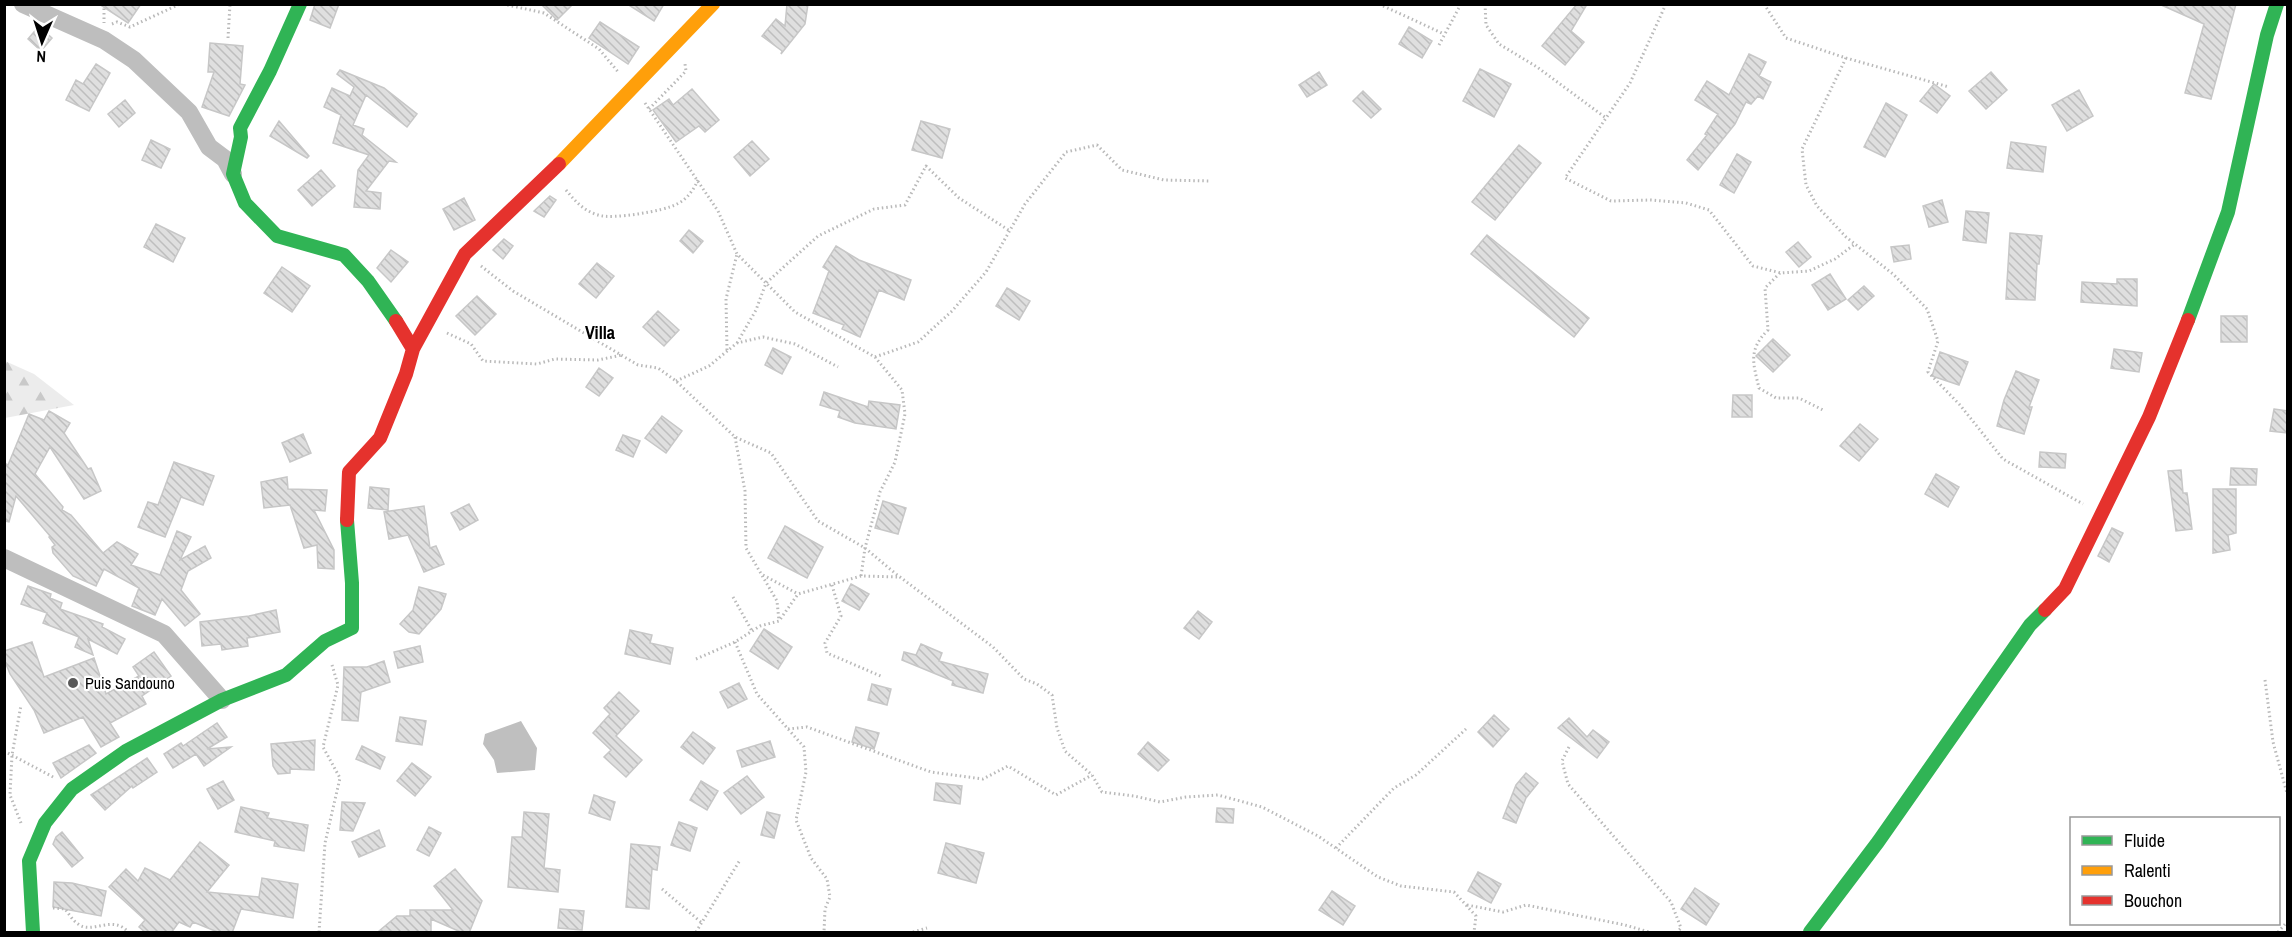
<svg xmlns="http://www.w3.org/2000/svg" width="2292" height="937" viewBox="0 0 2292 937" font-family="'Archivo Narrow',sans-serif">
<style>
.forest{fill:url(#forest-firs)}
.water{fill:#bfbfbf}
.building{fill:url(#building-back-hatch);stroke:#c7c7c7;stroke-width:1.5}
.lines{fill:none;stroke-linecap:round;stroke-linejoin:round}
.path{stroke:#b9b9b9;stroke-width:3;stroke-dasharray:1.5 3;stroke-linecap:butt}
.street{stroke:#bebebe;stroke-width:18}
.fast{stroke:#30b455;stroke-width:14}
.slow{stroke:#ff9f0a;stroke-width:14}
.jam{stroke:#e5322d;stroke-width:14}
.poi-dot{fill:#595959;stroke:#fff;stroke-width:2}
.labels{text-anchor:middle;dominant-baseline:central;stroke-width:4.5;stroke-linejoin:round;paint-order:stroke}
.poi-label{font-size:16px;fill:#000;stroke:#fff;text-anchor:start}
.neighbourhood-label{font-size:18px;font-weight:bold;fill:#000;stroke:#fff}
</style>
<defs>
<pattern id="forest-firs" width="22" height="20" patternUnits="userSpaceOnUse" patternTransform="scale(1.5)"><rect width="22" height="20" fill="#ececec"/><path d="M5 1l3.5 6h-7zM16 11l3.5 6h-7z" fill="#c9c9c9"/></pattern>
<pattern id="building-back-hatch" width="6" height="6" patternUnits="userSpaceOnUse" patternTransform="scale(1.5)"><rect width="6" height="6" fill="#dfdfdf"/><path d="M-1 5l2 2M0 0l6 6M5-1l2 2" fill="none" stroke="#bebebe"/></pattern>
</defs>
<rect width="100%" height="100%" fill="#fff"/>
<!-- forest -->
<path class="forest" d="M 5,361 L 34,374 L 74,405 L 5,418 Z"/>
<!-- water -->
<path class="water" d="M 521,721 L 537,748 L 535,770 L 497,773 L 494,760 L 483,744 L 485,734 Z"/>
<!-- building -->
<path class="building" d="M 99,4 L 141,4 L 128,23 Z
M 315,4 L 339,4 L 330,28 L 310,20 Z
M 541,4 L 573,4 L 557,20 Z
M 627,4 L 664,4 L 654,21 Z
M 787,4 L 808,4 L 805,24 L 781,54 L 782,51 L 762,36 L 776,19 L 785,26 Z
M 1577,4 L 1586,6 L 1571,31 L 1584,42 L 1565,65 L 1542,46 Z
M 2236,4 L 2211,99 L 2185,93 L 2204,24 L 2159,4 Z
M 600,22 L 639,47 L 628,64 L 589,38 Z
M 39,26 L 52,38 L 41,51 L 28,39 Z
M 1409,27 L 1432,41 L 1422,58 L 1399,44 Z
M 210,43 L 243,46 L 240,84 L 245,85 L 229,116 L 202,107 L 214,72 L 208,72 Z
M 1749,54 L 1766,62 L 1759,76 L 1771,82 L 1763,99 L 1758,96 L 1751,104 L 1746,102 L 1735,124 L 1698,170 L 1687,160 L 1707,135 L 1705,134 L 1718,114 L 1695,100 L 1707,81 L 1729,95 Z
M 96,64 L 110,73 L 89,111 L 66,100 L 76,80 L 83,84 Z
M 1480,69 L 1511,84 L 1494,117 L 1463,101 Z
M 340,70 L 384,88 L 417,114 L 407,127 L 366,95 L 353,125 L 364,129 L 362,135 L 396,162 L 389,161 L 366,191 L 381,193 L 380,209 L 354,207 L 358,170 L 369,155 L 333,143 L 341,115 L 324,107 L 332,88 L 350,96 L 354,87 L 337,74 Z
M 1319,72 L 1327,85 L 1307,97 L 1299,85 Z
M 1991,72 L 2007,90 L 1986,109 L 1969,91 Z
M 1934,84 L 1950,96 L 1937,113 L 1920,101 Z
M 692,89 L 719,120 L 705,132 L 699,126 L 676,142 L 653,110 L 669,99 L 673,105 Z
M 2079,90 L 2093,116 L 2067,131 L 2052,105 Z
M 1363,91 L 1381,109 L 1371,118 L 1353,101 Z
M 125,100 L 135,113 L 119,127 L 108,114 Z
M 1886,103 L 1907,115 L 1885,157 L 1864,147 Z
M 279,121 L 309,156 L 307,158 L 270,136 Z
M 921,121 L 950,129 L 942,158 L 912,150 Z
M 151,140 L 170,149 L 161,168 L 142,160 Z
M 752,141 L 769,159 L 750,176 L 734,157 Z
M 2011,142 L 2046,147 L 2043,172 L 2007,168 Z
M 1519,145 L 1541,163 L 1495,220 L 1472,202 Z
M 1737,154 L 1751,162 L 1734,193 L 1720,185 Z
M 321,170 L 335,186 L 312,206 L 298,190 Z
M 550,196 L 556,200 L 544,217 L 534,211 Z
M 464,198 L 475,220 L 454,230 L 443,209 Z
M 1942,200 L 1948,222 L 1929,227 L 1923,206 Z
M 1966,211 L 1989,213 L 1986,243 L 1963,240 Z
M 156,224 L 185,238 L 173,262 L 144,247 Z
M 689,230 L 703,241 L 693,253 L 680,241 Z
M 2010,233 L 2042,236 L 2039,264 L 2037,264 L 2035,300 L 2006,299 Z
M 1487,235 L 1589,318 L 1574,337 L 1471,254 Z
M 504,239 L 513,246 L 503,259 L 493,250 Z
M 1798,242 L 1811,257 L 1799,267 L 1786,252 Z
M 1909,245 L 1911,259 L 1894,262 L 1891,247 Z
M 836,246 L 859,260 L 911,280 L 904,300 L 879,290 L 860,337 L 842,329 L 844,325 L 813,313 L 829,271 L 823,267 Z
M 391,250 L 408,262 L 391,282 L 377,268 Z
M 597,263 L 614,276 L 596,298 L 579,284 Z
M 282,267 L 310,286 L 292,312 L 264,293 Z
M 1830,274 L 1846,299 L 1828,310 L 1812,285 Z
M 2117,279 L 2137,279 L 2137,306 L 2081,302 L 2082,282 L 2117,284 Z
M 1864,286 L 1874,296 L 1858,310 L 1848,300 Z
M 1007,288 L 1030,301 L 1019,320 L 996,306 Z
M 477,296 L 496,314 L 475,335 L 456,316 Z
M 658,311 L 679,330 L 664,346 L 643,327 Z
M 2221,316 L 2247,316 L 2247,342 L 2221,342 Z
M 1773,339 L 1790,355 L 1773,372 L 1756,356 Z
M 773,348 L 791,357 L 782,374 L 765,365 Z
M 2114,349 L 2142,353 L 2139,372 L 2111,368 Z
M 1940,352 L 1968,362 L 1959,385 L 1932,376 Z
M 599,368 L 613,378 L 599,396 L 586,387 Z
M 2016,371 L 2039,380 L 2029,407 L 2032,407 L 2024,434 L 1997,426 L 2004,400 Z
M 824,392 L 868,407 L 869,401 L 900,405 L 896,429 L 855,423 L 838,417 L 840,411 L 820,405 Z
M 1733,395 L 1752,395 L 1752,417 L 1732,417 Z
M 2274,409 L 2288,411 L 2288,433 L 2270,431 Z
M 49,411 L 70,423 L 64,433 L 88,469 L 91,468 L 101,491 L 84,499 L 50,447 L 35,474 L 63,507 L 62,510 L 71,515 L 103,553 L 117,542 L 138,554 L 131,565 L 160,575 L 177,531 L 191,537 L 180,560 L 205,546 L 211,558 L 188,571 L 181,590 L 200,614 L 185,626 L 162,599 L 155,615 L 132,606 L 139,588 L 104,569 L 96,586 L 73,576 L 53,553 L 52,547 L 55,545 L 49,537 L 50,536 L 16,496 L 9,522 L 4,521 L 4,463 L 8,465 L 29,414 L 44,420 Z
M 662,416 L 682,431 L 666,453 L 645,438 Z
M 1860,424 L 1878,439 L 1859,461 L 1840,446 Z
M 303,434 L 311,453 L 290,462 L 282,443 Z
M 623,435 L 640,441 L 633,457 L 616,450 Z
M 2040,452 L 2066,454 L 2065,468 L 2039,467 Z
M 174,462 L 214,476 L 203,505 L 181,497 L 165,537 L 138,527 L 148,502 L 158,505 Z
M 2231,468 L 2257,469 L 2256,485 L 2230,485 Z
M 2181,470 L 2183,493 L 2187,493 L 2192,529 L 2176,531 L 2168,471 Z
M 1936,474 L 1959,487 L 1948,507 L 1925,494 Z
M 287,477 L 288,489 L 327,490 L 325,511 L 314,510 L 334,550 L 334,569 L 318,568 L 317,545 L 304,548 L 290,505 L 264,508 L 261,482 Z
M 370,487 L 389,489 L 388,510 L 368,508 Z
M 2213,489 L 2236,489 L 2236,533 L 2228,535 L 2230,550 L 2213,553 Z
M 883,501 L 906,508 L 898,534 L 875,528 Z
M 469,504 L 478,520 L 460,530 L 451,513 Z
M 424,506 L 430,548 L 436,546 L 444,564 L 424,572 L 408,535 L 389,539 L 384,512 Z
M 785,526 L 823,547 L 807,578 L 768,558 Z
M 2112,528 L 2123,533 L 2109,562 L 2098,556 Z
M 851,584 L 869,594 L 859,610 L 842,601 Z
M 28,586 L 51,594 L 50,598 L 62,603 L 60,609 L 103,624 L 102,627 L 125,639 L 117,654 L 88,639 L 93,655 L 75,647 L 79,637 L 43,623 L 47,613 L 21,604 Z
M 419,587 L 446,594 L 441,609 L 419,634 L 409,632 L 400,624 L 413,610 Z
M 276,610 L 280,632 L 247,638 L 248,646 L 222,650 L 221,644 L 202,646 L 200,622 L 249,616 Z
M 1198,611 L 1212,622 L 1199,639 L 1184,628 Z
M 764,629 L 792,647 L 778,669 L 750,651 Z
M 630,630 L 652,635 L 650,643 L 673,648 L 670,664 L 625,654 Z
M 32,642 L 44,677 L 94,658 L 102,682 L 97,692 L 104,687 L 106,694 L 139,676 L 133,667 L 154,652 L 171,676 L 142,696 L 146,704 L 110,723 L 119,737 L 101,747 L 83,717 L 44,733 L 34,710 L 10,674 L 4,659 L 4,651 Z
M 921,644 L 942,653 L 939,661 L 988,674 L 983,693 L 952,685 L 953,681 L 902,660 L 904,652 L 916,655 Z
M 420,646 L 423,662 L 398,668 L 394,652 Z
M 384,661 L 390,682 L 361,692 L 358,721 L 342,720 L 344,667 L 367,667 Z
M 739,683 L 747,699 L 728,708 L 720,692 Z
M 872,684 L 891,689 L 887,705 L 868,700 Z
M 619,692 L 639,711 L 616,736 L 642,760 L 626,777 L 604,757 L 611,750 L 593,733 L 610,714 L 604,708 Z
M 1494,715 L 1509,729 L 1493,747 L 1478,732 Z
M 400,717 L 426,721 L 422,745 L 396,741 Z
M 1569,718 L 1587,737 L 1593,730 L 1609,742 L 1597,758 L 1558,728 Z
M 217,723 L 227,737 L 207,749 L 231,747 L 204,766 L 196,754 L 173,768 L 164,754 L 181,743 L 183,746 Z
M 856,727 L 879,733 L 874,749 L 852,742 Z
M 693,732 L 715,748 L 703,764 L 681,747 Z
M 315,740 L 314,770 L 290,769 L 290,773 L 278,774 L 273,766 L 271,744 Z
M 770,741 L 775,757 L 742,767 L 737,751 Z
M 1148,742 L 1169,760 L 1158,771 L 1138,754 Z
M 89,745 L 96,753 L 61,778 L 53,763 Z
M 362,746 L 385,757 L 380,769 L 356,759 Z
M 147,758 L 157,772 L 133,788 L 132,786 L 105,810 L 91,795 Z
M 412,763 L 431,777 L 415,796 L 397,781 Z
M 1526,773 L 1538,783 L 1526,798 L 1516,823 L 1503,818 L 1516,785 Z
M 747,776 L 764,797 L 741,814 L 724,793 Z
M 223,781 L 234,800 L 218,809 L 207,789 Z
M 701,781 L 718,791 L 707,810 L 690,800 Z
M 936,783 L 962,786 L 960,804 L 934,800 Z
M 594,795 L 615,802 L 610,820 L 589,813 Z
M 342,802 L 365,803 L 353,831 L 340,830 Z
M 241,807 L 269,813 L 267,818 L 308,825 L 304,851 L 274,846 L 275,841 L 235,832 Z
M 1217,808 L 1234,809 L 1233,823 L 1216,822 Z
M 524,812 L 549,814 L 544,868 L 560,870 L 558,892 L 508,887 L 512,837 L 522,837 Z
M 767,812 L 780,815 L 774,838 L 761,835 Z
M 679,822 L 697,828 L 690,851 L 671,845 Z
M 429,827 L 441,833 L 429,856 L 417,850 Z
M 379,830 L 385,846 L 359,857 L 352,842 Z
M 62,832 L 83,858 L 72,867 L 53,844 L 56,837 Z
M 200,842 L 229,865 L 207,892 L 259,897 L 262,878 L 298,884 L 293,918 L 241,909 L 232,933 L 220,933 L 193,922 L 190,927 L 179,922 L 171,933 L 146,933 L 139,927 L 145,920 L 109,887 L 126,869 L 138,881 L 145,868 L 170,880 Z
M 946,843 L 984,853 L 976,883 L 938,873 Z
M 631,844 L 660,847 L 657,870 L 652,869 L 649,909 L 626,907 Z
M 455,869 L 482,901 L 469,933 L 463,933 L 431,919 L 431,933 L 379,931 L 397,916 L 410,916 L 410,910 L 453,910 L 434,886 Z
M 1478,872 L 1501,884 L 1491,903 L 1468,891 Z
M 54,882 L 72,883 L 106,891 L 101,916 L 53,907 Z
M 1695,888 L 1719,904 L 1706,925 L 1681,909 Z
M 1332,891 L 1355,906 L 1343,925 L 1319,910 Z
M 560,909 L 584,911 L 582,930 L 558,928 Z"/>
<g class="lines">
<!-- path -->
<path class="path" d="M 104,4 L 104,23
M 503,4 L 544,13 L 599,49 L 619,73
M 1379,4 L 1444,34
M 1485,4 L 1486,25 L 1499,44 L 1537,67 L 1606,118
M 1666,4 L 1630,83 L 1565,178 L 1611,201 L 1651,200 L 1686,203 L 1709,210 L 1753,266 L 1781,273 L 1809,271 L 1835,259 L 1855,244
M 1764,4 L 1786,38 L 1846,58 L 1949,87
M 112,24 L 117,22 L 130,27 L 180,4
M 228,38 L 230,4
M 1439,45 L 1461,4
M 1846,58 L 1802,149 L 1806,185 L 1817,206 L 1846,237 L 1893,274 L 1927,309 L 1938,341 L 1928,372 L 1960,405 L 2003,459 L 2083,504
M 645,103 L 718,211 L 737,254 L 795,312 L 875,357 L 902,390 L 905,414 L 895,462 L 880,492 L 865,548 L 861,576
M 649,109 L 686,71 L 685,64
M 566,190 C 575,201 584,211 598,215 C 611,220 665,211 677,204 C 687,199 693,191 698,180
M 481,266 L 513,291 L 638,365 L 658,368 L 676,381 L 735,437 L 771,453 L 818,521 L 865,548 L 896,574 L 993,647 L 1024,679 L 1037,684 L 1052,695 L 1057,728 L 1065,751 L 1092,775 L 1102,792 L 1134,796 L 1160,802 L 1186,797 L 1218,795 L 1262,807 L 1318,836 L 1378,877 L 1401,886 L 1454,892 L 1476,916 L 1474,932
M 1780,273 L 1765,288 L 1768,330 C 1748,350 1753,363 1759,388 L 1776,398 L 1799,398 L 1823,410
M 447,333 L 471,344 L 483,361 L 537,364 L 555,359 L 598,360 L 622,355
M 737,343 L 756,310 L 766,283 L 818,236 L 874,209 L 905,205 L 926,166 L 959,198 L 1010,231
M 727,350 L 726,299 L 737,254
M 875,357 L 918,342 L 952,311 L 986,272 L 1025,204 L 1066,152 L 1097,145 L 1122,170 L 1164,180 L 1210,181
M 676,381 L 709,366 L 737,343 L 763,337 L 795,344 L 838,367
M 735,437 L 745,491 L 746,548 L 777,601 L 779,621
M 763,575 L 798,594
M 832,585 L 841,616 L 825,643 L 827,653 L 883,677
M 733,597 L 752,631
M 735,642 L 757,694 L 804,747 L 806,772 L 796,820 L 811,858 L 827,879 L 830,897 L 825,909 L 824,932
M 696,659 L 735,642 L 760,626 L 779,621 L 798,594 L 861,576 L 900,577
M 2265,680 L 2273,742 L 2288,797
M 788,729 L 807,727 L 931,772 L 983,779 L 1008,766 L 1056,795 L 1092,775
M 1569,747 L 1562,761 L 1568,784 L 1671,902 L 1681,928 L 1677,932
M 4,751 L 55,778
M 21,823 L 10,795 L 12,755 L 21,705
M 1336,848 L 1394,788 L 1416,775 L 1466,729
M 662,889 L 702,923
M 1467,905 L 1503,912 L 1526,905 L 1625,925 L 1649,932
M 53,908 L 65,909 C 69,914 73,921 78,924 C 92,935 113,914 128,932
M 319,932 L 325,843 L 340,778 L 323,747 L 338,685 L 332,665
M 696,932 L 740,860
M 913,932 L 927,928
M 2278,932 L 2288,921"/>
<!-- street -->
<path class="street" d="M 23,4 L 104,40 L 134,60 L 189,112 L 209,147 L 225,159 L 233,174
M 4,558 L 164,634 L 222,700"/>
<!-- fast -->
<path class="fast" d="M 300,4 L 270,71 L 240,128 L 241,137 L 233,174 L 245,203 L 277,236 L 344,255 L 368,281 L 396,321
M 2188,320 L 2228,212 L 2267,35 L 2277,4
M 33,932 L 29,861 L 45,823 L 72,789 L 126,751 L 222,700 L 286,675 L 325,641 L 352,628 L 352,583 L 347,520
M 1810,932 L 1878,842 L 2030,625 L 2045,610"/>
<!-- slow -->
<path class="slow" d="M 559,164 L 713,4"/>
<!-- jam -->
<path class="jam" d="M 413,349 L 465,254 L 559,164
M 347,520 L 349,472 L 380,438 L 406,374 L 413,349 L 396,321
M 2045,610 L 2065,589 L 2149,417 L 2188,320"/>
</g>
<!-- markers -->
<circle class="poi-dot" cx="73" cy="683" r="6"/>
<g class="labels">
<!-- poi labels -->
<g class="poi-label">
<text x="85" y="683">Puis Sandouno</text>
</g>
<!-- neighbourhood labels -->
<g class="neighbourhood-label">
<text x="600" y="332">Villa</text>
</g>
</g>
<!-- border -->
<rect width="2292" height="937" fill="none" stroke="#000000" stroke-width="12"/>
<!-- legend -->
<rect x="2070" y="817" width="210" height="108" fill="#ffffff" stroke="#999999" stroke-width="1.5"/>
<rect x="2082" y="836" width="30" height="9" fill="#30b455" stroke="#999999" stroke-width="1.5"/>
<text x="2124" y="847" font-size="18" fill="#000000">Fluide</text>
<rect x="2082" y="866" width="30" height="9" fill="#ff9f0a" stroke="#999999" stroke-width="1.5"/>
<text x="2124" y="877" font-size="18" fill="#000000">Ralenti</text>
<rect x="2082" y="896" width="30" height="9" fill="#e5322d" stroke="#999999" stroke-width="1.5"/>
<text x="2124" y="907" font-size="18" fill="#000000">Bouchon</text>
<!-- north arrow -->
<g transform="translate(42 42) rotate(183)" stroke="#ffffff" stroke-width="4.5" paint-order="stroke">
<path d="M0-4.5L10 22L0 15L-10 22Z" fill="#000000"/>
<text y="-9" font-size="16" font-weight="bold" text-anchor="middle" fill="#000000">N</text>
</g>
</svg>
